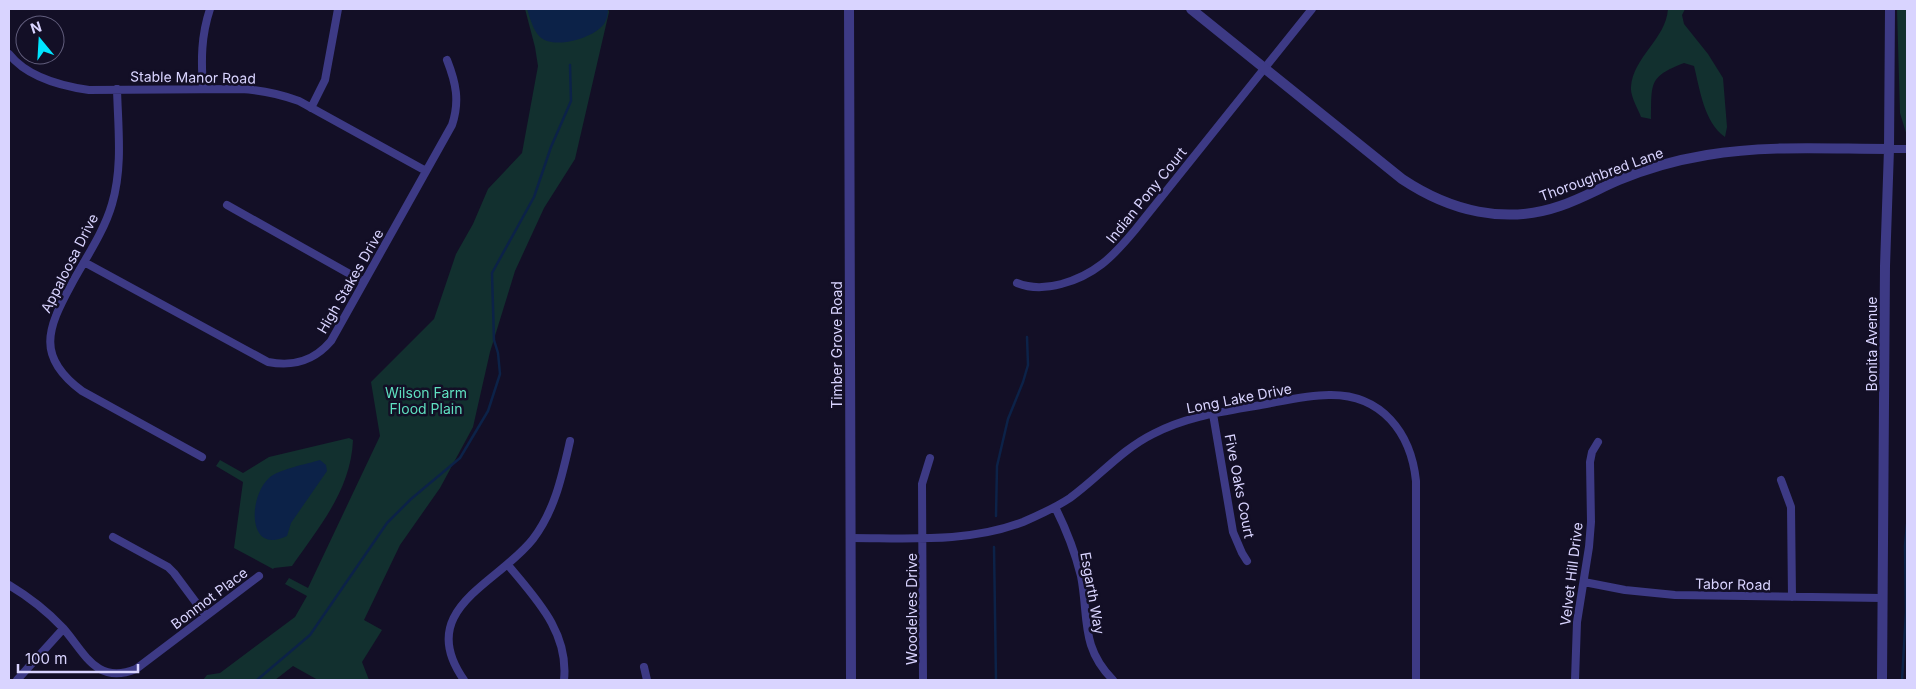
<svg xmlns="http://www.w3.org/2000/svg" width="1916" height="689" viewBox="0 0 1916 689" font-family="Inter,sans-serif">
<style>
.green{fill:#12302f}
.water{fill:#0c2248}
.lines{fill:none;stroke-linecap:round;stroke-linejoin:round}
.stream{stroke:#0c2248;stroke-width:2.5}
.minor{stroke:#3d3a85;stroke-width:8}
.tertiary{stroke:#3d3a85;stroke-width:10}
.labels{text-anchor:middle;dominant-baseline:central;stroke-width:5;stroke-linejoin:round;paint-order:stroke}
.street-label{font-size:14px;fill:#d9d4ff;stroke:#130f26}
.park-label{font-size:14px;fill:#5fe0c0;stroke:#130f26}
</style>
<rect width="100%" height="100%" fill="#130f26"/>
<!-- green -->
<path class="green" d="M 525,9 L 608,9 L 609,12 L 575,159 L 544,208 L 515,271 L 490,352 L 473,427 L 440,488 L 400,545 L 364,620 L 382,630 L 362,662 L 369,680 L 318,680 L 293,666 L 275,680 L 203,680 L 207,675 L 220,673 L 295,617 L 307,596 L 285,584 L 289,578 L 308,588 L 380,436 L 371,382 L 434,319 L 456,254 L 473,224 L 488,189 L 522,153 L 538,66 L 535,47 Z
M 1668,9 L 1685,9 L 1682,15 L 1684,24 L 1708,54 L 1723,78 L 1727,127 L 1725,137 C 1704,122 1700,90 1694,66 L 1684,63 C 1648,77 1652,83 1651,119 L 1641,117 C 1638,109 1630,96 1631,87 C 1633,57 1666,39 1668,9 Z
M 1897,9 L 1907,9 L 1907,136 L 1900,113 Z
M 349,438 L 353,440 C 351,490 319,527 292,566 L 274,568 L 273,569 L 234,548 L 243,482 L 216,466 L 220,460 L 243,473 L 269,457 Z"/>
<!-- water -->
<path class="water" d="M 527,9 L 608,9 C 608,14 607,19 604,24 C 594,38 554,50 540,37 C 533,30 530,18 527,9 Z
M 320,460 L 326,465 L 327,471 L 291,523 L 287,536 C 247,556 248,497 269,478 C 279,469 307,464 320,460 Z"/>
<g class="lines">
<!-- stream -->
<path class="stream" d="M 996,516 L 997,466 L 1008,419 L 1023,382 L 1028,365 L 1027,337
M 994,547 L 996,680
M 257,680 L 310,635 L 387,523 L 411,499 L 460,458 L 488,411 L 500,374 L 498,353 L 494,340 L 492,273 L 534,197 L 551,147 L 571,101 L 570,65
M 1902,680 L 1906,612 L 1905,546 L 1907,524"/>
<!-- minor -->
<path class="minor" d="M 9,54 C 27,77 61,86 89,90 L 241,89 C 261,90 280,94 299,101 L 426,171
M 117,89 C 118,127 123,167 112,204 C 104,232 85,259 71,285 C 47,329 36,357 82,391 L 202,457
M 203,89 C 201,60 201,36 210,9
M 311,108 L 325,80 L 338,9
M 1889,149 L 1907,149
M 227,205 L 364,282
M 84,262 L 268,362 C 294,367 314,361 331,341 L 452,125 C 460,101 456,83 447,60
M 1017,283 C 1044,294 1080,281 1102,264 C 1115,254 1125,242 1135,230 L 1312,9
M 1213,414 L 1233,532 L 1242,553 L 1247,561
M 1781,480 L 1791,507 L 1792,597
M 1055,507 C 1066,529 1075,552 1081,576 C 1089,617 1080,647 1113,680
M 113,537 L 168,567 L 174,573 L 206,616
M 851,538 C 908,538 969,543 1023,522 C 1039,515 1055,508 1070,498 C 1099,477 1121,450 1153,434 C 1185,417 1220,412 1255,406 C 1279,402 1305,395 1329,395 C 1382,394 1411,433 1416,481 L 1416,680
M 508,565 C 536,599 569,632 564,680
M 1584,582 L 1625,590 L 1675,595 L 1883,598
M 9,585 C 29,597 47,611 63,628 C 85,653 96,685 136,669 L 259,576
M 644,667 L 647,680
M 17,680 L 63,629
M 464,680 C 414,609 498,584 533,539 C 555,510 562,476 570,441
M 923,680 L 922,484 L 930,458
M 1575,680 L 1577,622 L 1589,547 L 1591,522 L 1590,462 L 1592,452 L 1598,442"/>
<!-- tertiary -->
<path class="tertiary" d="M 849,9 L 851,680
M 1191,9 L 1402,179 C 1450,211 1505,225 1560,206 C 1581,199 1600,188 1619,180 C 1647,168 1677,160 1707,155 C 1767,145 1828,149 1889,149
M 1882,680 L 1885,266 L 1889,149 L 1890,9"/>
</g>
<g class="labels">
<!-- street labels -->
<g class="street-label">
<text transform="translate(193 77) rotate(1)">Stable Manor Road</text>
<text transform="translate(1601 174) rotate(-20)">Thoroughbred Lane</text>
<text transform="translate(1146 195) rotate(-51)">Indian Pony Court</text>
<text transform="translate(69 263) rotate(-63)">Appaloosa Drive</text>
<text transform="translate(350 281) rotate(-60)">High Stakes Drive</text>
<text transform="translate(1871 344) rotate(-90)">Bonita Avenue</text>
<text transform="translate(836 345) rotate(-90)">Timber Grove Road</text>
<text transform="translate(1239 398) rotate(-11)">Long Lake Drive</text>
<text transform="translate(1240 486) rotate(79)">Five Oaks Court</text>
<text transform="translate(1571 574) rotate(-83)">Velvet Hill Drive</text>
<text transform="translate(1733 584) rotate(1)">Tabor Road</text>
<text transform="translate(1093 593) rotate(80)">Esgarth Way</text>
<text transform="translate(209 598) rotate(-37)">Bonmot Place</text>
<text transform="translate(911 609) rotate(-90)">Woodelves Drive</text>
</g>
<!-- park labels -->
<g class="park-label">
<text x="426" y="392">Wilson Farm<tspan x="426" dy="16">Flood Plain</tspan></text>
</g>
</g>
<!-- border -->
<rect width="1916" height="689" fill="none" stroke="#d9d4ff" stroke-width="20"/>
<!-- north arrow -->
<g transform="translate(40 40) rotate(342)"><circle r="24" fill="#130f26" stroke="#625e7d"/>
<path d="M0-4L9 19L0 12L-9 19Z" fill="#00e5ff"/>
<text y="-8" font-size="14" font-weight="bold" text-anchor="middle" fill="#d9d4ff">N</text>
</g>
<!-- scale -->
<path d="M18 664v8h120v-8" fill="none" stroke="#d9d4ff" stroke-width="2.5"/>
<text x="25" y="664" font-size="15" fill="#d9d4ff" stroke="#130f26" stroke-width="4" paint-order="stroke">100 m</text>
</svg>
